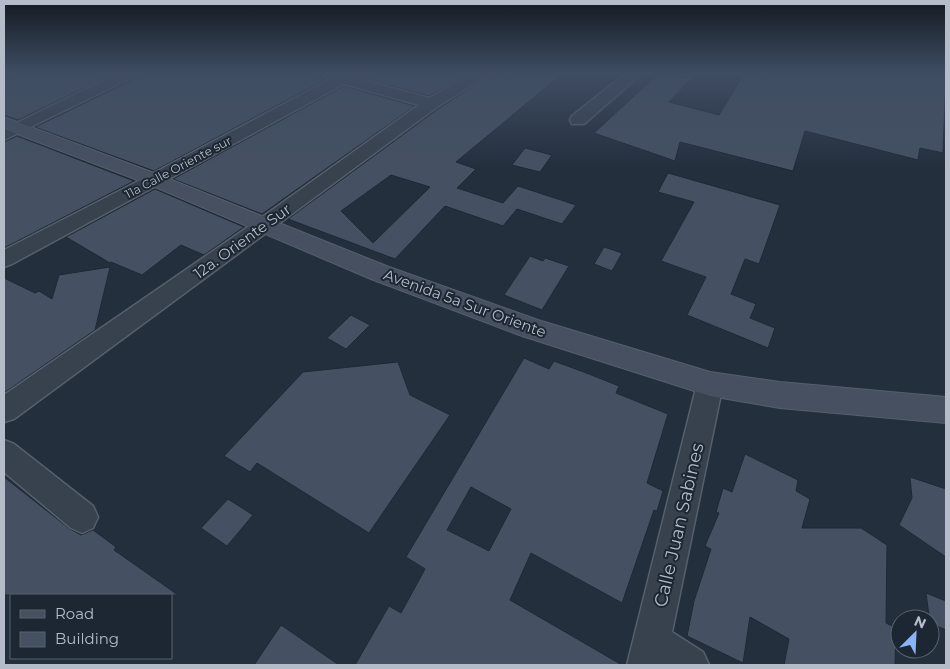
<svg xmlns="http://www.w3.org/2000/svg" width="950" height="669" viewBox="0 0 950 669" font-family="Montserrat,sans-serif">
<style>
.building{fill:#455162;stroke:#1f2835;fill-rule:evenodd}
.lines{fill:none;stroke-linecap:round;stroke-linejoin:round}
.street-casing{stroke:#565f6c;stroke-width:3}
.secondary-casing{stroke:#565f6c;stroke-width:2}
.street{fill:#38414e;fill-rule:evenodd}
.secondary{fill:#465061;fill-rule:evenodd}
.labels{text-anchor:middle;dominant-baseline:central;stroke-width:4;stroke-linejoin:round;paint-order:stroke}
.far-street-label{font-size:12px;fill:#b4bcc9;stroke:#1d2633}
.street-label{font-size:15px;fill:#b4bcc9;stroke:#1d2633}
.near-street-label{font-size:18px;fill:#b4bcc9;stroke:#1d2633}
</style>
<rect width="100%" height="100%" fill="#242f3e"/>
<!-- building -->
<path class="building" d="M 17,74 L 114,74 L 18,120 L 4,115 L 4,81 L 13,79 Z
M 137,74 L 303,74 L 325,80 L 154,171 L 35,127 L 134,79 Z
M 360,74 L 469,74 L 429,96 L 358,77 Z
M 491,74 L 562,74 L 456,162 L 476,169 L 457,188 L 503,203 L 518,186 L 576,205 L 562,224 L 517,209 L 503,226 L 445,206 L 395,259 L 288,219 L 438,109 ZM 391,175 L 430,187 L 373,243 L 341,211 Z
M 658,74 L 673,74 L 681,80 L 691,79 L 669,102 L 719,115 L 744,74 L 946,74 L 943,153 L 920,148 L 918,160 L 805,131 L 793,171 L 680,142 L 675,161 L 594,133 Z
M 344,86 L 415,106 L 262,214 L 173,179 Z
M 17,136 L 134,181 L 4,248 L 4,142 Z
M 525,148 L 552,155 L 540,172 L 512,165 Z
M 668,173 L 780,205 L 759,264 L 745,259 L 731,294 L 756,304 L 750,318 L 775,328 L 768,348 L 687,315 L 706,277 L 661,261 L 694,202 L 658,192 Z
M 155,189 L 244,227 L 204,255 L 181,245 L 142,275 L 111,262 L 110,263 L 66,237 Z
M 604,247 L 622,253 L 612,271 L 594,264 Z
M 530,256 L 543,261 L 545,258 L 569,266 L 542,310 L 504,295 Z
M 110,267 L 95,330 L 4,393 L 4,278 L 35,293 L 39,291 L 52,299 L 59,275 Z
M 351,315 L 370,325 L 346,349 L 327,338 Z
M 524,358 L 549,369 L 554,361 L 589,374 L 619,386 L 616,393 L 668,414 L 647,483 L 663,491 L 657,511 L 654,510 L 622,603 L 531,553 L 510,600 L 622,665 L 355,665 L 389,606 L 401,613 L 425,569 L 406,557 ZM 471,487 L 511,509 L 489,551 L 447,530 Z
M 398,362 L 410,395 L 450,415 L 369,533 L 257,463 L 250,472 L 224,456 L 303,372 Z
M 745,454 L 798,480 L 796,491 L 810,499 L 802,528 L 861,528 L 887,545 L 886,623 L 896,628 L 895,665 L 784,665 L 789,639 L 750,617 L 743,663 L 687,636 L 694,601 L 711,549 L 705,546 L 719,513 L 716,512 L 723,488 L 732,492 Z
M 4,477 L 70,529 L 81,535 L 93,530 L 116,547 L 114,550 L 178,595 L 4,595 Z
M 910,477 L 946,489 L 946,557 L 899,525 L 912,498 Z
M 228,499 L 253,515 L 227,546 L 201,528 Z
M 926,593 L 946,601 L 946,630 L 930,623 Z
M 281,625 L 339,665 L 254,665 Z"/>
<g class="lines">
<defs>
<path id="street" d="M 4,74 L 15,74 L 13,77 L 4,79 Z
M 117,74 L 135,74 L 133,77 L 4,140 L 4,129 Z
M 326,74 L 358,74 L 355,78 L 429,98 L 472,74 L 489,74 L 437,107 L 14,419 L 4,422 L 4,395 L 258,220 L 419,105 L 344,84 L 12,264 L 4,267 L 4,250 L 148,176 L 329,80 L 325,76 Z
M 625,74 L 641,74 L 584,124 L 572,124 L 570,120 L 572,116 Z
M 675,74 L 691,74 L 692,75 L 690,78 C 684,80 678,79 675,74 Z
M 710,373 L 720,376 L 723,384 L 672,632 L 703,652 L 709,665 L 627,665 L 697,384 L 700,376 Z
M 4,440 L 14,444 L 93,506 L 98,517 L 93,528 L 82,533 L 71,528 L 4,472 Z"/>
<path id="secondary" d="M 4,117 L 162,176 L 389,267 L 538,320 L 710,372 L 780,382 L 946,397 L 946,423 L 780,408 L 710,396 L 522,336 L 371,279 L 148,184 L 4,129 Z"/>
</defs>
<!-- street casing -->
<use href="#street" class="street-casing"/>
<!-- secondary casing -->
<use href="#secondary" class="secondary-casing"/>
<!-- street -->
<use href="#street" class="street"/>
<!-- secondary -->
<use href="#secondary" class="secondary"/>
</g>
<!-- sky -->
<linearGradient id="sky" x2="0" y2="1"><stop stop-color="#141a22"/><stop offset="0.44" stop-color="#3f4d63"/><stop offset="1" stop-color="#3f4d63" stop-opacity="0"/></linearGradient>
<rect width="950" height="167" fill="url(#sky)"/>
<g class="labels">
<!-- far-street labels -->
<g class="far-street-label">
<text transform="translate(178 167) rotate(-28)">11a Calle Oriente sur</text>
</g>
<!-- street labels -->
<g class="street-label">
<text transform="translate(242 241) rotate(-36)">12a. Oriente Sur</text>
<text transform="translate(465 303) rotate(20)">Avenida 5a Sur Oriente</text>
</g>
<!-- near-street labels -->
<g class="near-street-label">
<text transform="translate(679 525) rotate(-77)">Calle Juan Sabines</text>
</g>
</g>
<!-- border -->
<rect width="950" height="669" fill="none" stroke="#b4bcc9" stroke-width="10"/>
<!-- legend -->
<rect x="10" y="594" width="162" height="65" fill="#1d2633" stroke="#59626f"/>
<rect x="20" y="610" width="25" height="8" fill="#465061" stroke="#59626f"/>
<text x="55" y="619" font-size="15" fill="#b4bcc9">Road</text>
<rect x="20" y="632" width="25" height="15" fill="#455162" stroke="#59626f"/>
<text x="55" y="644" font-size="15" fill="#b4bcc9">Building</text>
<!-- north arrow -->
<g transform="translate(915 634) rotate(24)"><circle r="24" fill="#1d2633" stroke="#59626f"/>
<path d="M0-4L9 19L0 12L-9 19Z" fill="#8ab4f8"/>
<text y="-8" font-size="14" font-weight="bold" text-anchor="middle" fill="#b4bcc9">N</text>
</g>
</svg>
